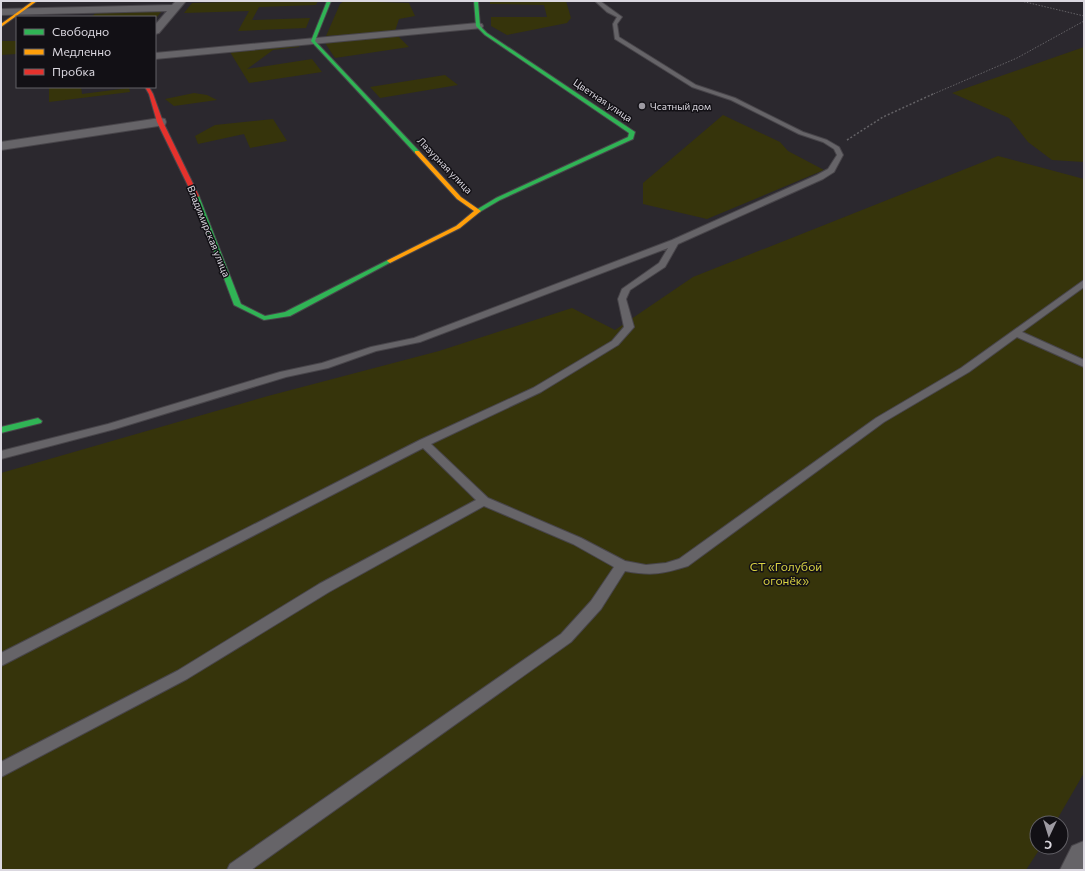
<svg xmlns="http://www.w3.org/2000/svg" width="1085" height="871" viewBox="0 0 1085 871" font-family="Commissioner,sans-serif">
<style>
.green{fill:#36340b}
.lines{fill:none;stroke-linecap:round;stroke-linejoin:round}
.lane-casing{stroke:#48454a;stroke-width:2}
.street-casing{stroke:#48454a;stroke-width:2}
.fast-casing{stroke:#48454a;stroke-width:2}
.slow-casing{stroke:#48454a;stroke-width:2}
.jam-casing{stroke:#48454a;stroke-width:2}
.path-far1{stroke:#656367;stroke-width:1;stroke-dasharray:1.5 1.5;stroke-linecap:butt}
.path{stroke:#656367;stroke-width:1.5;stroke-dasharray:2 2;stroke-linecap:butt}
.lane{fill:#666468;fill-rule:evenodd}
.street{fill:#666468;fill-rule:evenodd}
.fast{fill:#30b455;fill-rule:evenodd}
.slow{fill:#ff9f0a;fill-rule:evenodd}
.jam{fill:#e5322d;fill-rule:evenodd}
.poi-dot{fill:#9d9aa2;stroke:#121015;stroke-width:1.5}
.labels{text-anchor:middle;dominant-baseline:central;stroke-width:3;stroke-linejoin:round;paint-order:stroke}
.far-street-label{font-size:10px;fill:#dbd8e0;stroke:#121015}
.far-poi-label{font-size:10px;fill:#dbd8e0;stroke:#121015;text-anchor:start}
.park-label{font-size:12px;fill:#d8d142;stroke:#121015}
</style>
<rect width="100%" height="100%" fill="#2b282e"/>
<!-- green -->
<path class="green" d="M 261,1 L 318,1 L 316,5 L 259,7 L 252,20 L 310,18 L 306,28 L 238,31 L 249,11 L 184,13 L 192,3 Z
M 344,1 L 409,3 L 415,16 L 399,19 L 395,31 L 326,36 L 340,4 Z
M 490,1 L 566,1 L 571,18 L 567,23 L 507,35 L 491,26 L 491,17 L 547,17 L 544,5 L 490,4 Z
M 163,10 L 155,19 L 155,17 L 91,17 L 97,12 Z
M 398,36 L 409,47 L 335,58 L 325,43 Z
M 1,41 L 17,41 L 17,54 L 1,55 Z
M 299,46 L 299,47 L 273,50 L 247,69 L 312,59 L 322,72 L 249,83 L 230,52 Z
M 1084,47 L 1084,162 L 1052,160 L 1028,142 L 1009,118 L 952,93 Z
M 445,75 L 458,85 L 380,98 L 370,87 Z
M 49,87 L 81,87 L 82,94 L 129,88 L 130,92 L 49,102 Z
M 194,93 L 207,95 L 217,100 L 174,106 L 165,99 Z
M 723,115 L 780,142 L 788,151 L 824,170 L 707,219 L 643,204 L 643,183 Z
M 273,119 L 287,141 L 250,148 L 244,134 L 198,144 L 195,136 L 215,125 Z
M 998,156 L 1084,179 L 1084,773 L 1055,823 L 1037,823 L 1037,847 L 1041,847 L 1026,870 L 1,870 L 1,473 L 268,396 L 439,351 L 572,308 L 615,330 L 693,277 Z"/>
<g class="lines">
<defs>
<path id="lane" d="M 595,1 L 600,1 L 622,17 L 617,24 L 619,37 L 696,85 L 735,98 L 803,132 L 827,140 L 839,147 L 843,155 L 834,172 L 823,179 L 678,244 L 665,267 L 630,290 L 626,299 L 634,327 L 618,345 L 541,392 L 431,444 L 488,498 L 581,538 L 625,561 L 646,565 L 666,563 L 679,559 L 876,418 L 961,368 L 1084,280 L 1084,287 L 1022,332 L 1084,360 L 1084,367 L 1017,337 L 969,372 L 884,422 L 688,566 C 662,574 652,576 625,571 L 601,609 L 571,642 L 251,870 L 227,870 L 230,864 L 561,634 L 591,601 L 614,567 L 573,544 L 484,506 L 329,592 L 187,679 L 1,777 L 1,762 L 177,671 L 319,584 L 476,500 L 423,448 L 1,666 L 1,653 L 420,440 L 533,388 L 612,341 L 624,327 L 618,299 L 622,289 L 659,263 L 668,248 L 420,342 L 376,351 L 328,368 L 286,377 L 115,429 L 1,459 L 1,451 L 108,424 L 280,372 L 322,363 L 371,347 L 414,338 L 672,240 L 817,175 L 828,169 L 837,155 L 834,149 L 823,142 L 799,134 L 731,100 L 692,87 L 615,39 L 613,24 L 617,17 L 607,12 Z"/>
<path id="street" d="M 176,1 L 186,1 L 159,33 L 155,34 L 155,25 L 167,11 L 1,15 L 1,9 L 172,5 Z
M 478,23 L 482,24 L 483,26 L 482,28 L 155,59 L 155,53 Z
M 160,118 L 165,119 L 166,122 L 165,125 L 1,150 L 1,142 Z
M 1084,841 L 1084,870 L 1060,870 L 1072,846 Z"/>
<path id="fast" d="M 327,1 L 331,1 L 315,41 L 419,151 L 419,153 L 415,153 L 311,41 Z
M 474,1 L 478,1 L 480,26 L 487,33 L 635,132 L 633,139 L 500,200 L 478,213 L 475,211 L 476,210 L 496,198 L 628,137 L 629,133 L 485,35 L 476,26 Z
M 194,195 L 199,196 L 241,304 L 265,316 L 285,312 L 388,260 L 392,260 L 393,261 L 290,316 L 264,320 L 234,305 L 193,196 Z
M 38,418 L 42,421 L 41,423 L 1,433 L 1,427 Z"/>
<path id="slow" d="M 33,1 L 37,1 L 1,27 L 1,24 Z
M 415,151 L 419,151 L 461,197 L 481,211 L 460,228 L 390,263 L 387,261 L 388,260 L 456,226 L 474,211 L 457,199 L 415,153 Z"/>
<path id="jam" d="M 145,87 L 149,87 L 153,94 L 163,122 L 199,196 L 198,197 L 193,196 L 157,122 L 149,94 Z"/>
</defs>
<!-- lane casing -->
<use href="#lane" class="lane-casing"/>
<!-- street casing -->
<use href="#street" class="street-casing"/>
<!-- fast casing -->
<use href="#fast" class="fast-casing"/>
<!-- slow casing -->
<use href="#slow" class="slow-casing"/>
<!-- jam casing -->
<use href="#jam" class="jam-casing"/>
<!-- path-far1 -->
<path class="path-far1" d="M 1021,1 L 1084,16
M 931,95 L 1017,58 L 1084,21"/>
<!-- path -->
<path class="path" d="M 847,140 L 883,117 L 933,94"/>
<!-- lane -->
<use href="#lane" class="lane"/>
<!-- street -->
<use href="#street" class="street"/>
<!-- fast -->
<use href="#fast" class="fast"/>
<!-- slow -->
<use href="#slow" class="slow"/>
<!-- jam -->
<use href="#jam" class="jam"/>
</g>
<!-- markers -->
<circle class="poi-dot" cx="642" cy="106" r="4"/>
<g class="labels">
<!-- far-street labels -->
<g class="far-street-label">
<text transform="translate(603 100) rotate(34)">Цветная улица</text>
<text transform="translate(445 165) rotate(46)">Лазурная улица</text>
<text transform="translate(209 231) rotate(68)">Владимирская улица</text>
</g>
<!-- far-poi labels -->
<g class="far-poi-label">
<text x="650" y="106">Чсатный дом</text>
</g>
<!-- park labels -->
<g class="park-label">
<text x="786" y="566">СТ «Голубой<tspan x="786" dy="14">огонёк»</tspan></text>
</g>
</g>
<!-- border -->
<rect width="1085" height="871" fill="none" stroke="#dbd8e0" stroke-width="4"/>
<!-- legend -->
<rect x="16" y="16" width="140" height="72" fill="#121015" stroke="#626066"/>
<rect x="24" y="29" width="20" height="6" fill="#30b455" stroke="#626066"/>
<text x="52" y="36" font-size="12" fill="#dbd8e0">Свободно</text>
<rect x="24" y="49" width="20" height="6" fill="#ff9f0a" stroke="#626066"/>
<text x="52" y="56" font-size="12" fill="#dbd8e0">Медленно</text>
<rect x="24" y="69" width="20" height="6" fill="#e5322d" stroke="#626066"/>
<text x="52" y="76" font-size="12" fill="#dbd8e0">Пробка</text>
<!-- north arrow -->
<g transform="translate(1049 835) rotate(184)"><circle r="19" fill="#121015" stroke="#626066"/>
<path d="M0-3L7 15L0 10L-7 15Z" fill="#9d9aa2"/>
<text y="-6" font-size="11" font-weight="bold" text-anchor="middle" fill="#dbd8e0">С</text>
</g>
</svg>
